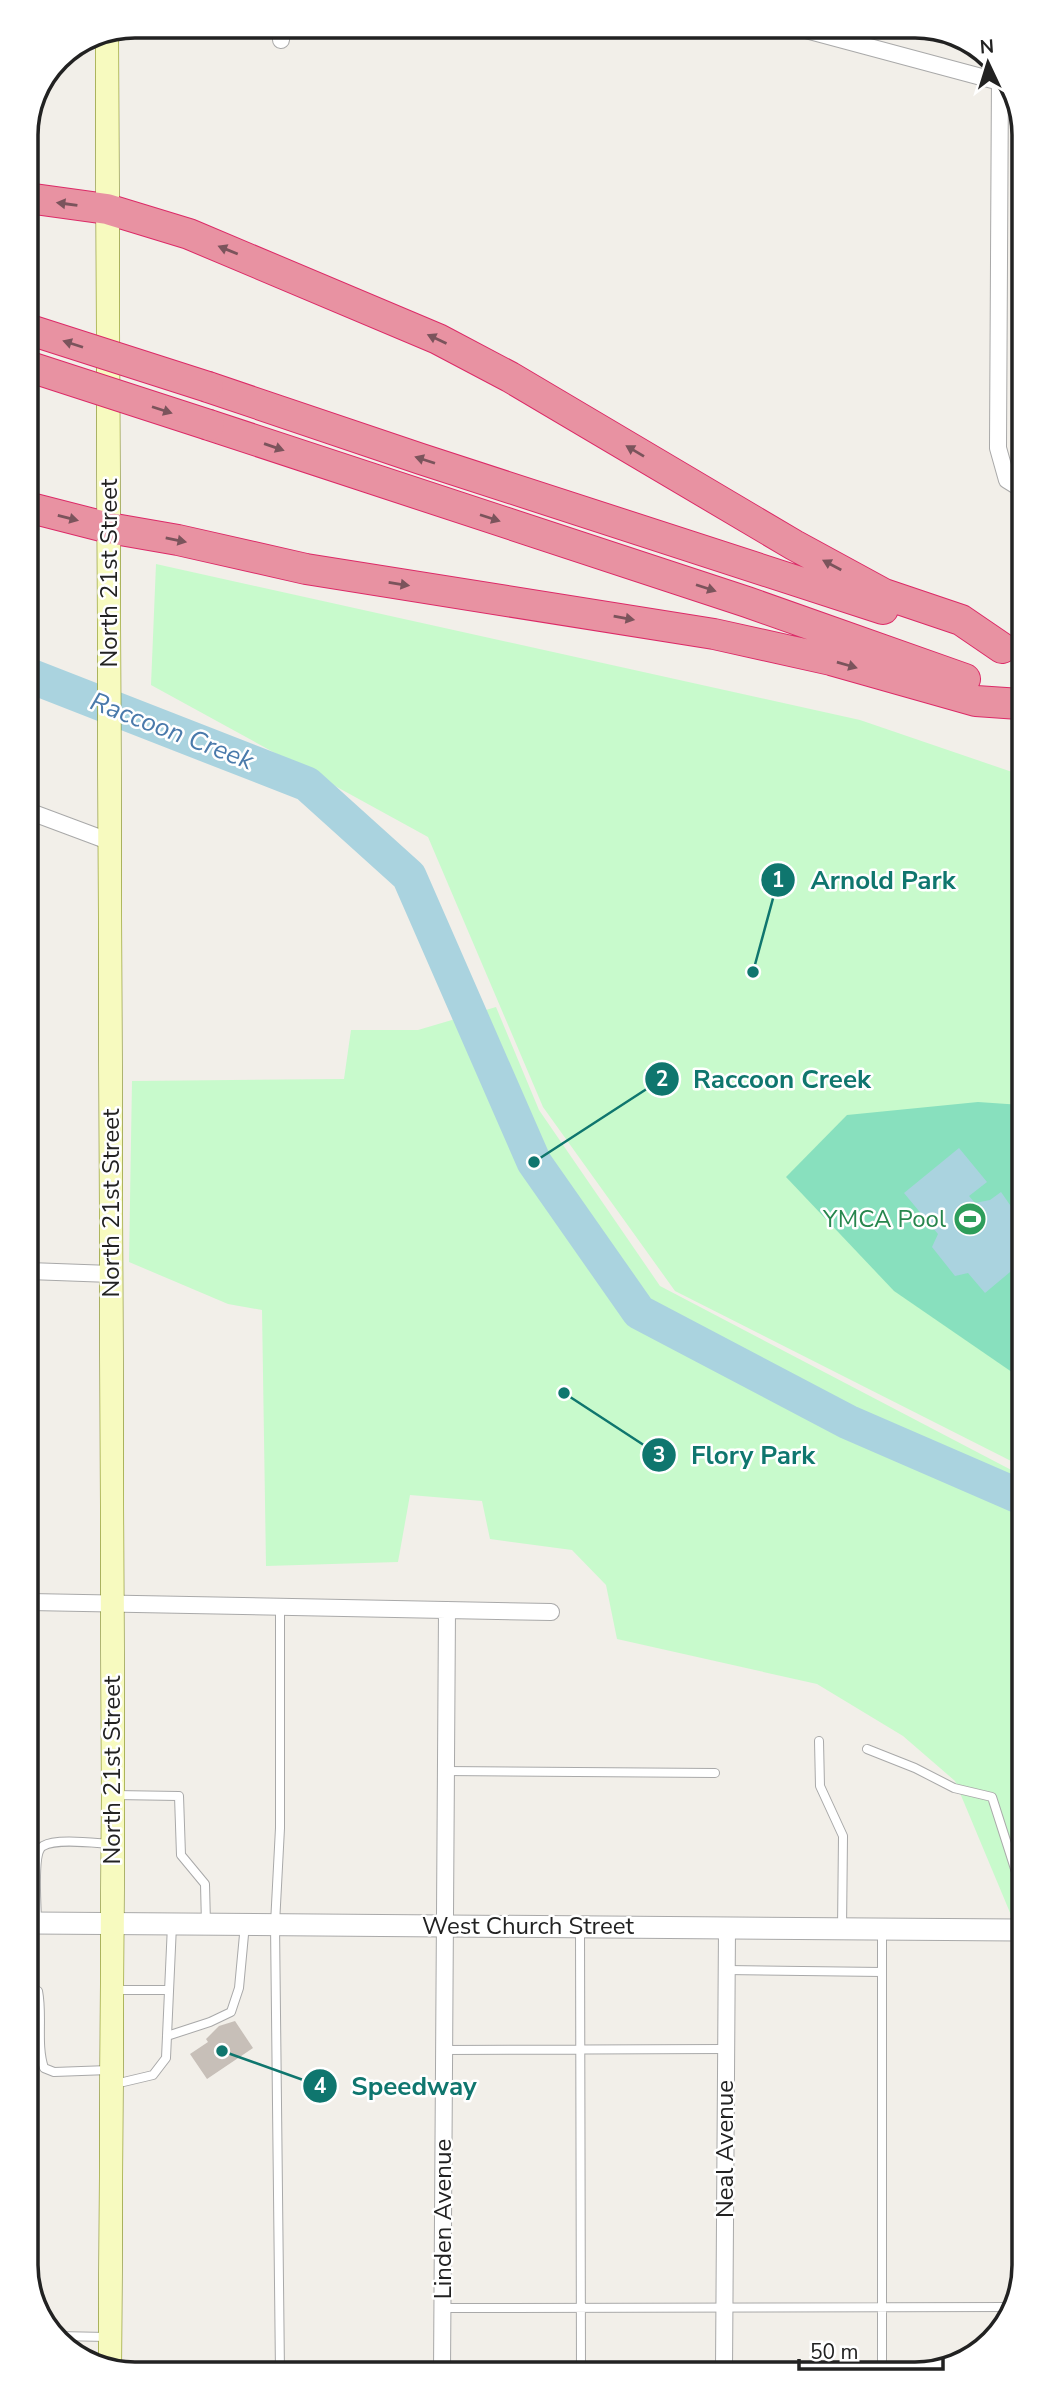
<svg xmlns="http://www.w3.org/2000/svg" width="1051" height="2401" viewBox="0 0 1051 2401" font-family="'Nunito Sans',sans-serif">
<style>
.park{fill:#c8facc}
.pitch{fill:#88e0be}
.water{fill:#aad3df}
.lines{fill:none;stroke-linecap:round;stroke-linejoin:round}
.river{stroke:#aad3df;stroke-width:35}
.building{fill:#c7bfb8}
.service-casing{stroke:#a9a9a9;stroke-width:10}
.minor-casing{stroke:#a9a9a9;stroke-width:18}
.tertiary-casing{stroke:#a9a9a9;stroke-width:23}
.secondary-casing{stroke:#707d05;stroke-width:24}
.motorway-casing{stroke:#dc2a67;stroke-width:32}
.service{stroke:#fff;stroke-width:8}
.minor{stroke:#fff;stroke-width:16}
.tertiary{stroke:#fff;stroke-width:21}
.secondary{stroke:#f7fabf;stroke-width:23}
.motorway{stroke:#e892a2;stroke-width:30}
.motorway-bridge-casing{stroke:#dc2a67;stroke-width:32;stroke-linecap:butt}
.motorway-bridge{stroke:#e892a2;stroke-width:30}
.oneway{fill:#7b545c}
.labels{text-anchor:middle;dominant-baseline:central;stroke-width:5;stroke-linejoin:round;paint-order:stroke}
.street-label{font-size:24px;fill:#222;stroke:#fff}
.leisure-label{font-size:24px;fill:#27864d;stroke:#fff;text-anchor:end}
.water-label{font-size:26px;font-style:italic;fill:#4a7aab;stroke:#fff}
.rim{fill:none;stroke:#222;stroke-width:3.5}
.leader{fill:none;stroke:#0f766e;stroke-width:2.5}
.callout-dot{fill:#0f766e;stroke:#fff;stroke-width:2.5}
.mark-label{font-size:21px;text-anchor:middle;font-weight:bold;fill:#fff}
.callout-label{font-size:26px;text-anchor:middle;font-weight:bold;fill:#0f766e;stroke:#fff;stroke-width:5;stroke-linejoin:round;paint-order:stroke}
</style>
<rect width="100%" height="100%" fill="#f2efe9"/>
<!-- park -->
<path class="park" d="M 156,564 L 860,720 L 1021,775 L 1023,1467 L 675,1291 L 543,1107 L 428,837 L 151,685 Z
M 496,1007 L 539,1110 L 660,1286 L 1023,1476 L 1024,1915 L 1011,1915 L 955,1781 L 903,1736 L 817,1684 L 617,1639 L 606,1585 L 572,1550 L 490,1539 L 482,1501 L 410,1495 L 398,1562 L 266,1566 L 262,1310 L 228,1304 L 129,1262 L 132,1081 L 344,1079 L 351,1030 L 418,1030 Z"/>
<!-- pitch -->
<path class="pitch" d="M 978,1102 L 1022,1105 L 1022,1379 L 894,1291 L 786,1177 L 847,1115 Z"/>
<!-- water -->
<path class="water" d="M 959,1148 L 987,1182 L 969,1196 L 975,1203 L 990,1200 L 1001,1192 L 1017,1215 L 1012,1224 L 1022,1235 L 1022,1262 L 985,1293 L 968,1273 L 955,1276 L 932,1247 L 938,1234 L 904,1193 Z"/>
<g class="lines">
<!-- river -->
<path class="river" d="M 28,675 L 307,784 L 409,876 L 534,1162 L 639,1312 L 848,1422 L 1023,1498"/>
</g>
<!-- building -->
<path class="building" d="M 235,2021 L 253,2048 L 207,2079 L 190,2054 L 208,2042 L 206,2039 L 219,2026 Z"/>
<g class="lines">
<defs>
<path id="service" d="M 819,1741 L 820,1786 L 843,1836 L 842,1929
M 867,1749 L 915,1768 L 954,1788 L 992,1797 L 1024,1897
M 444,1771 L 715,1773
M 115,1795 L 179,1796 L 181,1855 L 205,1884 L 206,1924
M 37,1921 C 37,1908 32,1852 43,1846 C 56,1838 94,1843 110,1844
M 580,1930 L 581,2371
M 726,1970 L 882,1972
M 31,1988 L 38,1991 C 43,2016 36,2044 44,2068 L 54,2072 L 109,2070
M 115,1990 L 169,1990
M 167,2036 L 210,2022 L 231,2012 L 239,1988 L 245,1924
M 443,2050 L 726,2049
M 115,2084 L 153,2075 L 166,2058 L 172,1925
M 442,2308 L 1012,2307
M 58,2336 L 107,2337
M 882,2369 L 882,1932
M 280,2373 L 275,1924 L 280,1828 L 280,1606"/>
<path id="minor" d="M 791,26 L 1000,82
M 281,40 L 282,26
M 1000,74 L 998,448 L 1007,480 L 1020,488
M 28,811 L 111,842
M 29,1271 L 111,1274
M 30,1602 L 551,1612
M 724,2370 L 727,1928
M 442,2372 L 447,1610"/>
<path id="tertiary" d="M 31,1923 L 1024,1930"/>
<path id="secondary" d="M 107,38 L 113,1795 L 110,2368"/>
<path id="motorway" d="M 27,198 L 107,209 L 189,234 L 438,339 L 510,377 L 794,545 L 884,594 L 961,620 L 1002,648
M 208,387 L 421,459 L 883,609
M 209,425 L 747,602 L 965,679
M 27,507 L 109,528 L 178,540 L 306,569 L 714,634 L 831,660 L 976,701 L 1020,704"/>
</defs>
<!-- service casing -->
<use href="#service" class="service-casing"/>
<!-- minor casing -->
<use href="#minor" class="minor-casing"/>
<!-- tertiary casing -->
<use href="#tertiary" class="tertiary-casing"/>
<!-- secondary casing -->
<use href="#secondary" class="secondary-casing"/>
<!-- motorway casing -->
<use href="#motorway" class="motorway-casing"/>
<!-- service -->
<use href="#service" class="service"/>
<!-- minor -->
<use href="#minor" class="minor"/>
<!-- tertiary -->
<use href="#tertiary" class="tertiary"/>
<!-- secondary -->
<use href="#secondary" class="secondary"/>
<!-- motorway -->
<use href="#motorway" class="motorway"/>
<defs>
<path id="motorway-bridge" d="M 27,329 L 208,387
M 27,366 L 209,425"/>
</defs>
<!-- motorway-bridge casing -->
<use href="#motorway-bridge" class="motorway-bridge-casing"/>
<!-- motorway-bridge -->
<use href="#motorway-bridge" class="motorway-bridge"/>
</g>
<!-- one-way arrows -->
<defs><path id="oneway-solid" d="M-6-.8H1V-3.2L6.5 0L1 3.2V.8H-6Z" transform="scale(1.75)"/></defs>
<g class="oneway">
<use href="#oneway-solid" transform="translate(67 204) rotate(-172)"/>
<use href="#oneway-solid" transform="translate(228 250) rotate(-158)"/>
<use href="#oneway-solid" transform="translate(437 339) rotate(-155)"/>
<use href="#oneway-solid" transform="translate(73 344) rotate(-162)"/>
<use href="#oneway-solid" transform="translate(162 410) rotate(18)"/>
<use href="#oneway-solid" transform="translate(274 447) rotate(19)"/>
<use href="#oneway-solid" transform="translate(635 451) rotate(-149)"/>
<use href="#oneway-solid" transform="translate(425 460) rotate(-162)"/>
<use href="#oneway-solid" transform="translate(68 518) rotate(14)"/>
<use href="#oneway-solid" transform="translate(490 518) rotate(18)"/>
<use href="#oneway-solid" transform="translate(176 540) rotate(11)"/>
<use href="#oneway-solid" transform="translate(832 565) rotate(-152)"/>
<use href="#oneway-solid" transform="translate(399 584) rotate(9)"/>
<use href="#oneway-solid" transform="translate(706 588) rotate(18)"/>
<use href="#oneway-solid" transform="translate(624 618) rotate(10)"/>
<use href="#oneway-solid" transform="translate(847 665) rotate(16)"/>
</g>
<!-- icons -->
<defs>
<symbol id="stadium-disc" viewBox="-11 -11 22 22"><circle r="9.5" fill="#2e9e5b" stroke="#fff"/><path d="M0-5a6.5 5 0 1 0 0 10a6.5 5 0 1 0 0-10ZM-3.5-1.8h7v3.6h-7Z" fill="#fff"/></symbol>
</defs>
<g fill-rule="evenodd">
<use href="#stadium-disc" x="951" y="1200" width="38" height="38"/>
</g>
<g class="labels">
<!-- street labels -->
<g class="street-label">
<text transform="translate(109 573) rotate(-90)">North 21st Street</text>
<text transform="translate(111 1203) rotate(-90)">North 21st Street</text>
<text transform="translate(112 1770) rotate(-90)">North 21st Street</text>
<text x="528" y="1926">West Church Street</text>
<text transform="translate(725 2149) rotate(-90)">Neal Avenue</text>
<text transform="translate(443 2219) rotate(-90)">Linden Avenue</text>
</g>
<!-- leisure labels -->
<g class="leisure-label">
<text x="946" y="1219">YMCA Pool</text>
</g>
<!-- water labels -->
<g class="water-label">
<text transform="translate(172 731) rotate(21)">Raccoon Creek</text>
</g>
</g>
<!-- crop -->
<path d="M0 0H1051V2401H0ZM135 38H915A97 97 0 0 1 1012 135V2265A97 97 0 0 1 915 2362H135A97 97 0 0 1 38 2265V135A97 97 0 0 1 135 38Z" fill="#fff" fill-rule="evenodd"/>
<path class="rim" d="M135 38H915A97 97 0 0 1 1012 135V2265A97 97 0 0 1 915 2362H135A97 97 0 0 1 38 2265V135A97 97 0 0 1 135 38Z"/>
<!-- callouts -->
<path class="leader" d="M753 972L778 880M534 1162L662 1079M564 1393L659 1455M222 2051L320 2086"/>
<g class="callout-dot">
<circle cx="753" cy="972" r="7"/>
<circle cx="534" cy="1162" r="7"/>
<circle cx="564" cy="1393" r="7"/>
<circle cx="222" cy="2051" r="7"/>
<circle cx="778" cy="880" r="18"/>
<circle cx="662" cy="1079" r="18"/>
<circle cx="659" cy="1455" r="18"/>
<circle cx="320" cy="2086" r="18"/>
</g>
<g class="mark-label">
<text x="778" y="887">1</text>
<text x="662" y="1086">2</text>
<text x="659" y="1462">3</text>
<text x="320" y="2093">4</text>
</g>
<g class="callout-label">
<text x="883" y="889">Arnold Park</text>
<text x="782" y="1088">Raccoon Creek</text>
<text x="753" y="1464">Flory Park</text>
<text x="414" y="2095">Speedway</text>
</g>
<!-- north arrow -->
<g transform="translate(988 63) rotate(356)" stroke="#ffffff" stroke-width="5" paint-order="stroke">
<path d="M0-5L12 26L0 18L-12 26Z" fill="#222222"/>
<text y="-10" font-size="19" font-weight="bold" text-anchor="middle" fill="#222222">N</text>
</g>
<!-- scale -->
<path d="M799 2359v10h144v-10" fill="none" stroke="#222222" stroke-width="3.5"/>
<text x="810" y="2359" font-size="21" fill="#222222" stroke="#ffffff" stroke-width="5" paint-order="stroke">50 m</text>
</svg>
